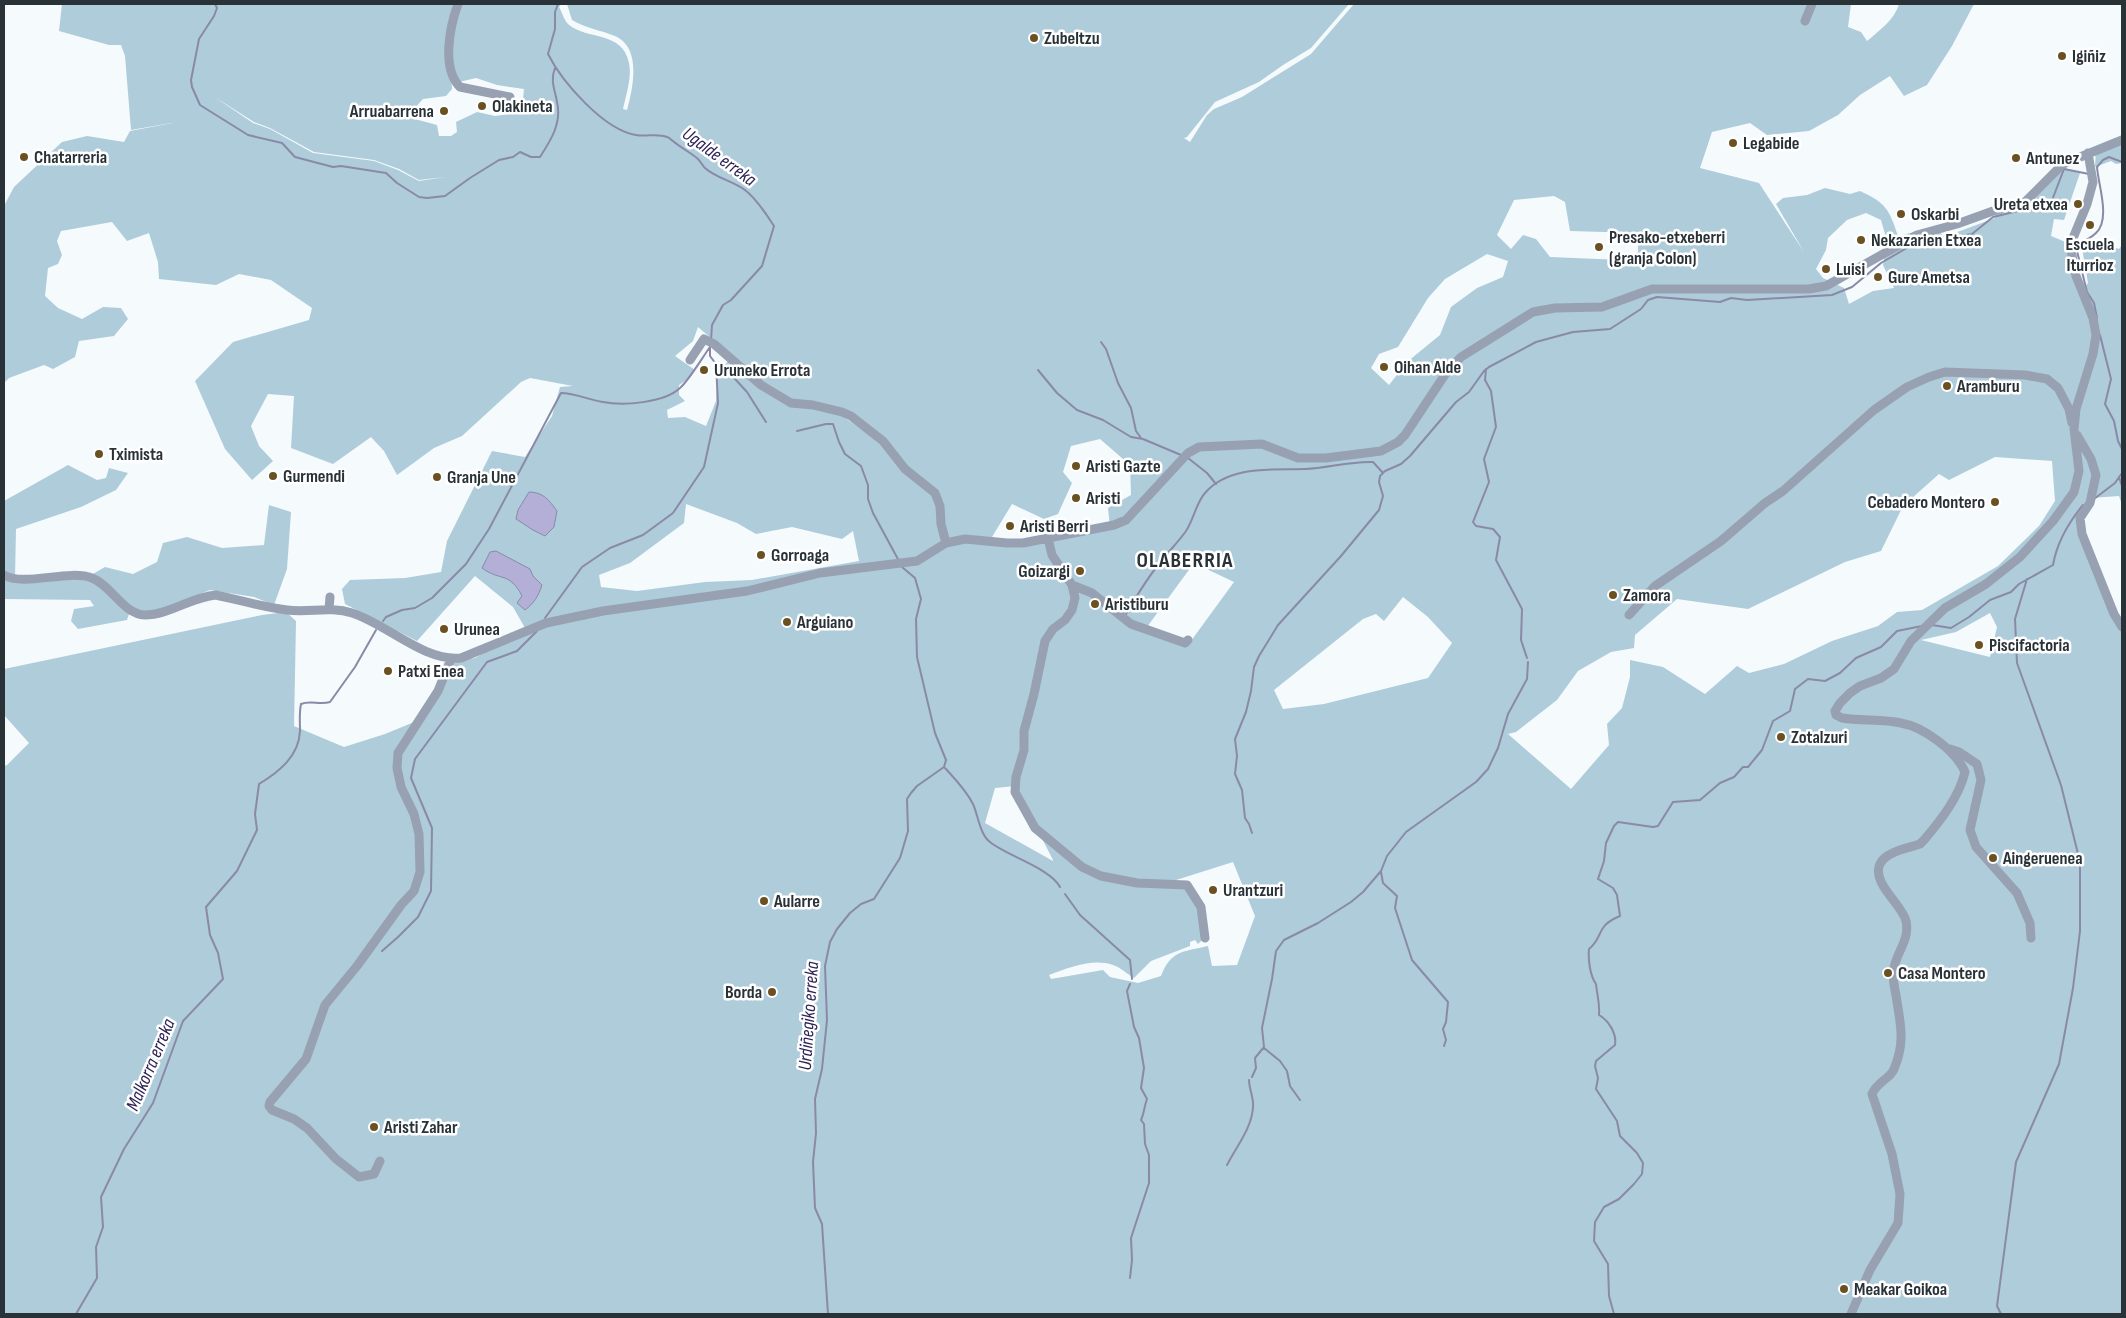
<svg xmlns="http://www.w3.org/2000/svg" width="2126" height="1318" viewBox="0 0 2126 1318" font-family="'Sofia Sans Condensed',sans-serif">
<style>
.green{fill:#afccdb;fill-rule:evenodd}
.water{fill:#b3afd7;stroke:#8a8aa7}
.lines{fill:none;stroke-linecap:round;stroke-linejoin:round}
.stream{stroke:#8a8aa7;stroke-width:2}
.minor{stroke:#97a1b1;stroke-width:9}
.poi-dot{fill:#6b5122;stroke:#fff;stroke-width:2}
.labels{text-anchor:middle;dominant-baseline:central;stroke-width:5;stroke-linejoin:round;paint-order:stroke}
.poi-label{font-size:18px;font-weight:bold;fill:#293237;stroke:#fff;text-anchor:start}
.water-label{font-size:19px;font-style:italic;fill:#2e2456;stroke:#fff}
.district-label{font-size:22px;font-weight:bold;letter-spacing:1px;fill:#293237;stroke:#fff}
</style>
<rect width="100%" height="100%" fill="#f5fafd"/>
<!-- green -->
<path class="green" d="M 62,4 L 561,4 L 559,7 C 562,12 564,20 568,24 C 588,41 622,30 629,63 C 632,78 626,95 623,109 L 627,110 C 633,88 642,48 615,36 C 600,30 585,28 572,20 L 567,4 L 1349,4 L 1311,48 L 1283,65 L 1259,82 L 1215,102 L 1187,137 L 1184,138 L 1190,142 L 1207,115 L 1214,109 L 1242,97 L 1311,54 L 1354,4 L 1851,4 L 1848,27 L 1861,32 L 1867,41 C 1879,31 1895,19 1899,4 L 1974,4 L 1952,46 L 1927,85 L 1904,96 L 1890,76 L 1860,95 L 1838,115 L 1809,131 L 1767,135 L 1750,123 L 1712,132 L 1700,168 L 1759,183 L 1804,252 L 1776,204 L 1783,198 L 1807,195 L 1825,188 L 1850,194 L 1860,191 C 1886,203 1889,209 1898,236 L 1935,227 L 1944,237 L 1995,218 L 1996,208 L 2032,197 L 2063,164 L 2067,169 L 2080,173 L 2064,220 L 2054,219 L 2051,236 L 2068,243 L 2068,253 L 2081,292 L 2088,283 L 2082,248 L 2099,241 L 2119,249 L 2122,245 L 2122,505 L 2119,496 L 2091,498 L 2079,518 L 2080,534 L 2095,568 L 2112,615 L 2122,632 L 2122,1314 L 4,1314 L 4,766 L 7,765 L 29,743 L 4,715 L 4,669 L 262,615 L 286,612 L 296,621 L 294,726 L 344,747 L 385,734 L 419,720 L 449,662 L 475,658 L 525,628 L 513,607 L 475,576 L 417,641 L 345,604 L 342,589 L 350,580 L 405,578 L 441,572 L 447,541 L 492,451 L 525,457 L 552,416 L 560,387 L 573,386 L 530,378 L 521,382 L 462,436 L 434,448 L 397,475 L 384,451 L 371,437 L 333,464 L 291,448 L 294,396 L 268,394 L 251,426 L 259,446 L 273,461 L 252,480 L 225,449 L 195,381 L 233,342 L 309,320 L 312,308 L 271,280 L 239,274 L 216,285 L 159,279 L 158,262 L 149,233 L 127,241 L 112,222 L 61,231 L 57,241 L 62,255 L 58,264 L 48,268 L 45,296 L 58,308 L 82,319 L 103,307 L 121,308 L 128,319 L 114,336 L 79,341 L 75,357 L 53,369 L 44,365 L 9,378 L 4,383 L 4,206 L 14,187 L 62,142 L 87,136 L 124,142 L 130,131 L 177,122 L 131,130 L 125,56 L 121,45 L 109,45 L 59,31 ZM 451,66 L 459,82 L 476,78 L 497,85 L 524,89 L 523,99 L 532,110 L 516,102 L 510,114 L 495,116 L 477,112 L 456,122 L 457,132 L 451,136 L 439,136 L 437,125 L 411,118 L 414,109 L 423,99 L 446,96 L 452,89 ZM 213,96 L 254,122 L 270,128 L 314,152 L 374,160 L 399,169 L 419,180 L 446,177 L 419,181 L 398,170 L 374,161 L 313,153 L 270,129 L 253,123 ZM 1554,196 L 1565,202 L 1570,231 L 1638,233 L 1638,252 L 1623,260 L 1550,257 L 1536,239 L 1523,235 L 1511,249 L 1497,235 L 1514,200 ZM 1866,213 L 1881,220 L 1887,241 L 1883,265 L 1894,288 L 1873,291 L 1849,304 L 1844,288 L 1823,278 L 1816,269 L 1826,250 L 1828,238 L 1847,220 ZM 1487,254 L 1508,261 L 1503,277 L 1477,288 L 1451,307 L 1440,335 L 1407,362 L 1389,385 L 1371,368 L 1379,354 L 1398,347 L 1428,298 L 1445,279 ZM 698,327 L 763,383 L 793,400 L 826,405 L 854,416 L 885,439 L 881,443 L 841,415 L 828,410 L 789,403 L 760,385 L 729,360 L 717,374 L 716,401 L 706,426 L 685,417 L 668,418 L 667,410 L 685,401 L 679,395 L 679,385 L 690,378 L 695,370 L 675,356 L 693,341 ZM 1100,439 L 1130,465 L 1131,495 L 1108,508 L 1110,527 L 1022,544 L 992,537 L 1012,504 L 1044,519 L 1058,514 L 1072,483 L 1063,472 L 1071,446 ZM 1995,457 L 2052,461 L 2055,501 L 2039,526 L 1998,566 L 1922,610 L 1897,612 L 1878,626 L 1832,641 L 1784,664 L 1749,673 L 1737,666 L 1705,694 L 1663,667 L 1630,660 L 1630,677 L 1622,708 L 1607,724 L 1609,745 L 1571,789 L 1508,734 L 1516,732 L 1557,700 L 1578,671 L 1611,652 L 1634,648 L 1635,635 L 1677,599 L 1748,609 L 1845,562 L 1881,551 L 1903,506 L 1939,474 L 1949,480 ZM 686,504 L 737,523 L 756,534 L 792,527 L 842,539 L 853,531 L 859,561 L 752,580 L 705,582 L 637,591 L 601,587 L 599,575 L 630,563 L 684,523 ZM 1194,563 L 1234,582 L 1188,645 L 1147,627 ZM 1403,597 L 1428,617 L 1452,643 L 1428,678 L 1324,704 L 1283,709 L 1274,690 L 1363,619 L 1376,614 L 1384,621 ZM 1990,613 L 1997,627 L 1990,657 L 1921,640 L 1956,632 ZM 1015,786 L 1053,860 L 1053,861 L 985,823 L 995,788 ZM 1233,862 L 1255,916 L 1237,965 L 1212,966 L 1208,946 C 1183,952 1171,950 1161,976 L 1138,983 L 1110,977 L 1103,970 L 1051,979 L 1049,975 C 1069,968 1092,958 1113,965 C 1120,967 1127,974 1134,978 L 1151,961 L 1190,946 L 1190,942 L 1195,940 L 1198,944 L 1203,939 C 1204,919 1197,903 1188,886 L 1173,881 Z
M 2115,138 L 2122,147 L 2122,163 L 2116,164 L 2111,161 L 2095,167 L 2096,149 Z
M 68,465 L 97,480 L 106,478 L 109,468 L 128,473 L 116,490 L 81,507 L 16,529 L 15,578 L 91,575 L 105,567 L 133,574 L 157,562 L 163,543 L 187,537 L 222,548 L 264,545 L 269,505 L 291,512 L 287,569 L 274,605 L 254,597 L 210,590 L 159,611 L 130,611 L 127,620 L 78,629 L 71,621 L 74,609 L 94,606 L 90,600 L 4,599 L 4,501 Z"/>
<!-- water -->
<path class="water" d="M 529,492 C 543,492 549,500 557,511 L 554,527 L 545,536 L 533,530 L 516,519 L 518,510 Z
M 496,551 L 530,569 L 533,576 L 542,585 C 538,597 534,603 525,610 L 517,603 L 522,596 C 509,571 501,582 482,568 L 490,552 Z"/>
<g class="lines">
<!-- stream -->
<path class="stream" d="M 215,4 L 217,8 L 214,16 L 199,39 L 191,80 L 192,87 L 200,105 L 248,135 L 282,143 L 295,157 L 333,167 L 341,166 L 386,173 L 397,183 L 419,197 L 427,198 L 445,196 L 470,178 L 499,160 L 513,157 L 520,152 L 531,157 L 540,157 C 551,140 562,123 557,102 C 555,90 550,81 555,68
M 558,4 L 555,12 L 555,29 L 548,54 C 562,82 604,130 636,135 C 646,137 657,133 667,137 C 669,137 671,140 673,141 C 681,148 690,152 698,159 C 701,162 702,165 705,168 C 716,178 733,181 745,190 C 757,199 766,214 774,226 L 762,266 L 731,300 L 723,305 L 712,325 L 711,340
M 2097,318 L 2094,303 L 2087,292 L 2077,251 C 2083,238 2088,241 2096,233 C 2111,219 2098,184 2097,167 L 2103,160 L 2109,157 L 2122,162
M 2100,335 L 2111,379 L 2105,404 L 2114,421 L 2118,441 L 2122,449
M 1101,342 L 1106,349 L 1118,383 L 1131,408 L 1136,431 L 1141,438
M 710,347 L 710,356 L 716,364 L 725,368 L 747,392 L 766,422
M 1486,369 L 1485,380 L 1491,391 L 1496,427 L 1484,459 L 1489,482 L 1473,522 L 1476,526 L 1493,529 L 1500,537 L 1496,560 L 1522,609 L 1521,640 L 1527,658
M 1038,370 L 1057,393 L 1077,410 L 1103,420 L 1131,437 L 1143,439 L 1181,455
M 797,431 L 826,424 L 833,424 L 839,442 L 845,454 L 861,466 L 868,485 L 868,499 L 873,513 L 899,561
M 1188,458 L 1207,473 L 1216,484
M 2119,477 L 2122,486
M 2094,499 L 2115,483 L 2122,473
M 1126,614 C 1137,595 1148,577 1162,560 C 1170,550 1179,541 1186,531 C 1194,519 1196,503 1205,493 C 1229,465 1273,470 1305,469 C 1328,468 1350,461 1373,462 L 1383,473
M 545,618 L 582,567 L 610,548 L 643,535 L 673,513 L 704,467 L 718,403 L 716,364
M 383,621 L 386,617 L 402,610 L 415,608 L 432,598 L 466,564 L 489,529 L 561,393 C 576,393 588,400 603,402 C 623,406 664,403 680,388 C 689,380 702,358 710,347
M 1932,625 L 1951,628 L 1969,617 L 1990,600 L 2011,592 L 2019,584 L 2053,565 C 2057,542 2069,522 2083,505
M 945,768 C 955,779 966,790 973,804 C 978,815 980,835 990,842 C 1007,856 1050,868 1060,887
M 1252,833 L 1249,824 L 1245,818 L 1242,790 L 1235,774 L 1237,756 L 1235,739 L 1246,712 L 1251,691 L 1254,667 L 1259,656 L 1278,625 L 1341,556 L 1379,510 L 1383,496 L 1379,482 L 1380,476 L 1385,471 L 1401,464 L 1410,456 L 1456,402 L 1469,392 L 1484,371 L 1489,367 L 1536,342 L 1573,332 L 1610,329 L 1641,309 L 1648,300 L 1657,297 L 1720,302 L 1731,298 L 1747,300 L 1832,295 L 1852,287 L 1881,263 L 1922,239 L 1955,237 L 1972,234 L 1993,217 L 2018,211 L 2049,208 L 2064,169 L 2089,174
M 1381,872 L 1383,883 L 1397,896 L 1395,908 L 1412,960 L 1448,1002 L 1446,1022 L 1443,1029 L 1446,1040 L 1444,1046
M 1065,894 L 1080,915 L 1130,960 L 1132,979
M 382,951 L 398,937 L 418,917 L 431,891 L 432,828 L 411,778 L 415,759 L 487,662 L 517,651 L 537,631
M 1264,1048 L 1280,1061 L 1287,1071 L 1290,1086 L 1300,1100
M 1252,1077 L 1256,1068 L 1255,1058 L 1264,1047 L 1262,1028 L 1272,979 L 1276,951 L 1284,940 L 1318,923 L 1351,902 L 1363,892 L 1381,871 L 1387,856 L 1406,832 L 1476,782 L 1488,769 L 1498,748 L 1508,714 L 1527,679 L 1528,662
M 1227,1165 C 1236,1147 1252,1128 1253,1107 C 1254,1098 1249,1089 1249,1080
M 1130,1278 L 1132,1260 L 1131,1238 L 1149,1183 L 1149,1155 L 1145,1144 L 1144,1124 L 1141,1120 C 1144,1114 1144,1107 1147,1099 L 1141,1088 L 1144,1068 L 1139,1038 L 1134,1027 L 1127,991 L 1130,984
M 76,1314 L 97,1278 L 96,1247 L 103,1227 L 101,1197 L 124,1149 L 153,1103 L 183,1021 L 223,979 L 218,953 L 210,935 L 206,907 L 237,871 L 257,830 L 255,814 L 259,784 C 279,772 299,756 300,731 C 300,721 299,714 301,704 C 310,700 320,705 330,702 L 355,667 L 376,630
M 828,1314 L 822,1224 L 815,1208 L 813,1162 L 816,1133 L 815,1099 L 822,1069 L 827,1020 L 825,966 L 830,942 L 837,929 L 850,913 L 861,904 L 874,899 L 900,858 L 908,831 L 907,799 L 911,793 L 917,786 L 944,767 L 946,760 L 935,733 L 917,657 L 916,619 L 921,599 L 915,578 L 902,567
M 1614,1314 L 1609,1296 L 1608,1264 L 1594,1241 L 1595,1222 L 1604,1207 L 1619,1199 L 1634,1184 L 1642,1174 L 1643,1163 L 1637,1153 L 1620,1136 L 1617,1121 L 1596,1089 L 1598,1078 L 1595,1066 L 1596,1061 L 1615,1045 C 1617,1033 1608,1020 1599,1015 C 1600,1003 1597,995 1596,984 C 1590,976 1588,959 1589,949 C 1604,937 1595,926 1620,916 L 1617,895 L 1613,888 L 1598,879 L 1604,861 L 1606,843 L 1614,826 L 1618,822 L 1653,827 L 1658,826 L 1673,802 L 1700,800 L 1720,783 L 1734,777 L 1743,767 L 1748,767 L 1762,750 L 1773,721 L 1790,711 L 1795,689 L 1808,679 L 1825,681 L 1840,673 L 1856,658 L 1881,647 L 1897,631 L 1922,626
M 2001,1314 L 1997,1306 L 2016,1162 L 2059,1064 L 2073,988 L 2080,931 L 2080,862 L 2061,785 L 2017,663 L 2015,619 L 2027,579"/>
<!-- minor -->
<path class="minor" d="M 458,4 C 450,26 441,68 460,87 L 510,97
M 1805,21 L 1812,4
M 690,360 L 704,339 L 714,344 L 761,385 L 791,403 L 813,405 L 842,412 L 851,416 L 883,441 L 905,469 L 935,493 L 940,506 L 941,524 L 946,543
M 2077,435 L 2091,459 L 2096,475 L 2090,503 L 2080,518 L 2082,534 L 2114,614 L 2122,627
M 1048,538 L 1052,555 L 1072,585 L 1075,598 L 1072,610 L 1065,620 L 1053,629 L 1045,641 L 1034,694 L 1024,731 L 1024,750 L 1016,777 L 1015,792 L 1035,828 L 1082,867 L 1101,876 L 1137,883 L 1187,885 L 1201,907 L 1205,938
M 4,575 C 24,587 68,569 92,578 C 111,585 123,614 145,615 C 169,615 191,597 216,595 C 239,600 263,607 287,610 C 309,613 330,606 352,613 C 387,624 424,662 461,658 L 546,623 L 603,611 L 747,591 L 820,573 L 917,561 L 946,543 L 965,539 L 1007,543 L 1023,543 L 1114,525 L 1126,520 L 1188,453 L 1199,447 L 1262,444 L 1298,458 L 1326,458 L 1381,451 L 1398,442 L 1405,435 L 1446,373 L 1461,357 L 1533,312 L 1555,308 L 1602,307 L 1652,289 L 1809,289 L 1826,286 L 1917,235 L 1957,224 L 1993,211 L 2024,203 L 2063,164 L 2122,140
M 1072,585 L 1092,593 L 1131,624 L 1185,643 L 1188,640
M 329,609 L 330,597
M 1629,615 L 1655,586 L 1721,541 L 1765,503 L 1783,491 L 1874,410 L 1907,387 L 1929,377 L 1945,372 L 2025,375 L 2047,379 L 2058,388 L 2069,409 L 2072,423
M 1950,749 L 1959,752 L 1977,764 L 1981,780 L 1970,830 L 1976,847 L 2017,893 L 2030,923 L 2031,938
M 380,1161 L 374,1174 L 359,1177 L 336,1159 L 307,1128 L 294,1119 L 272,1110 L 269,1106 L 270,1102 L 306,1059 L 325,1005 L 357,966 L 401,905 L 414,891 L 420,872 L 419,834 L 414,814 L 401,787 L 397,768 L 398,753 L 438,691 L 451,659
M 1851,1314 L 1870,1270 L 1898,1223 L 1900,1194 L 1892,1154 L 1872,1094 C 1877,1082 1891,1078 1894,1069 C 1906,1041 1900,1023 1896,995 C 1894,986 1892,976 1894,968 C 1897,951 1910,940 1906,921 C 1902,904 1871,883 1880,864 C 1885,852 1908,848 1920,844 L 1924,840 C 1941,820 1959,797 1965,772 C 1956,751 1924,727 1901,723 C 1884,719 1861,721 1842,718 L 1836,715 L 1835,711 L 1840,703 L 1850,693 L 1860,686 L 1881,678 L 1894,669 L 1911,641 L 1945,608 L 1986,584 L 2020,557 L 2053,521 L 2074,492 L 2079,471 L 2074,429 L 2076,409 L 2093,354 L 2096,335 L 2093,318 L 2076,276 L 2071,250 L 2071,243 L 2087,204 L 2093,182 L 2088,153"/>
</g>
<!-- markers -->
<g class="poi-dot">
<circle cx="1034" cy="38" r="5"/>
<circle cx="2062" cy="56" r="5"/>
<circle cx="482" cy="106" r="5"/>
<circle cx="444" cy="111" r="5"/>
<circle cx="1733" cy="143" r="5"/>
<circle cx="24" cy="157" r="5"/>
<circle cx="2016" cy="158" r="5"/>
<circle cx="2078" cy="204" r="5"/>
<circle cx="1901" cy="214" r="5"/>
<circle cx="2090" cy="225" r="5"/>
<circle cx="1861" cy="240" r="5"/>
<circle cx="1599" cy="247" r="5"/>
<circle cx="1826" cy="269" r="5"/>
<circle cx="1878" cy="277" r="5"/>
<circle cx="1384" cy="367" r="5"/>
<circle cx="704" cy="370" r="5"/>
<circle cx="1947" cy="386" r="5"/>
<circle cx="99" cy="454" r="5"/>
<circle cx="1076" cy="466" r="5"/>
<circle cx="273" cy="476" r="5"/>
<circle cx="437" cy="477" r="5"/>
<circle cx="1076" cy="498" r="5"/>
<circle cx="1995" cy="502" r="5"/>
<circle cx="1010" cy="526" r="5"/>
<circle cx="761" cy="555" r="5"/>
<circle cx="1080" cy="571" r="5"/>
<circle cx="1613" cy="595" r="5"/>
<circle cx="1095" cy="604" r="5"/>
<circle cx="787" cy="622" r="5"/>
<circle cx="444" cy="629" r="5"/>
<circle cx="1979" cy="645" r="5"/>
<circle cx="388" cy="671" r="5"/>
<circle cx="1781" cy="737" r="5"/>
<circle cx="1993" cy="858" r="5"/>
<circle cx="1213" cy="890" r="5"/>
<circle cx="764" cy="901" r="5"/>
<circle cx="1888" cy="973" r="5"/>
<circle cx="772" cy="992" r="5"/>
<circle cx="374" cy="1127" r="5"/>
<circle cx="1844" cy="1289" r="5"/>
</g>
<g class="labels">
<!-- poi labels -->
<g class="poi-label">
<text x="1044" y="38">Zubeltzu</text>
<text x="2072" y="56">Igiñiz</text>
<text x="492" y="106">Olakineta</text>
<text x="434" y="111" text-anchor="end">Arruabarrena</text>
<text x="1743" y="143">Legabide</text>
<text x="34" y="157">Chatarreria</text>
<text x="2026" y="158">Antunez</text>
<text x="2068" y="204" text-anchor="end">Ureta etxea</text>
<text x="1911" y="214">Oskarbi</text>
<text x="1609" y="237">Presako-etxeberri<tspan x="1609" dy="21">(granja Colon)</tspan></text>
<text x="1871" y="240">Nekazarien Etxea</text>
<text x="2090" y="244" text-anchor="middle">Escuela<tspan x="2090" dy="21">Iturrioz</tspan></text>
<text x="1836" y="269">Luisi</text>
<text x="1888" y="277">Gure Ametsa</text>
<text x="1394" y="367">Oihan Alde</text>
<text x="714" y="370">Uruneko Errota</text>
<text x="1957" y="386">Aramburu</text>
<text x="109" y="454">Tximista</text>
<text x="1086" y="466">Aristi Gazte</text>
<text x="283" y="476">Gurmendi</text>
<text x="447" y="477">Granja Une</text>
<text x="1086" y="498">Aristi</text>
<text x="1985" y="502" text-anchor="end">Cebadero Montero</text>
<text x="1020" y="526">Aristi Berri</text>
<text x="771" y="555">Gorroaga</text>
<text x="1070" y="571" text-anchor="end">Goizargi</text>
<text x="1623" y="595">Zamora</text>
<text x="1105" y="604">Aristiburu</text>
<text x="797" y="622">Arguiano</text>
<text x="454" y="629">Urunea</text>
<text x="1989" y="645">Piscifactoria</text>
<text x="398" y="671">Patxi Enea</text>
<text x="1791" y="737">Zotalzuri</text>
<text x="2003" y="858">Aingeruenea</text>
<text x="1223" y="890">Urantzuri</text>
<text x="774" y="901">Aularre</text>
<text x="1898" y="973">Casa Montero</text>
<text x="762" y="992" text-anchor="end">Borda</text>
<text x="384" y="1127">Aristi Zahar</text>
<text x="1854" y="1289">Meakar Goikoa</text>
</g>
<!-- water labels -->
<g class="water-label">
<text transform="translate(719 157) rotate(36)">Ugalde erreka</text>
<text transform="translate(809 1016) rotate(-86)">Urdiñegiko erreka</text>
<text transform="translate(151 1065) rotate(-67)">Malkorra erreka</text>
</g>
<!-- district labels -->
<g class="district-label">
<text x="1185" y="560">OLABERRIA</text>
</g>
</g>
<!-- border -->
<rect width="2126" height="1318" fill="none" stroke="#293237" stroke-width="10"/>
</svg>
